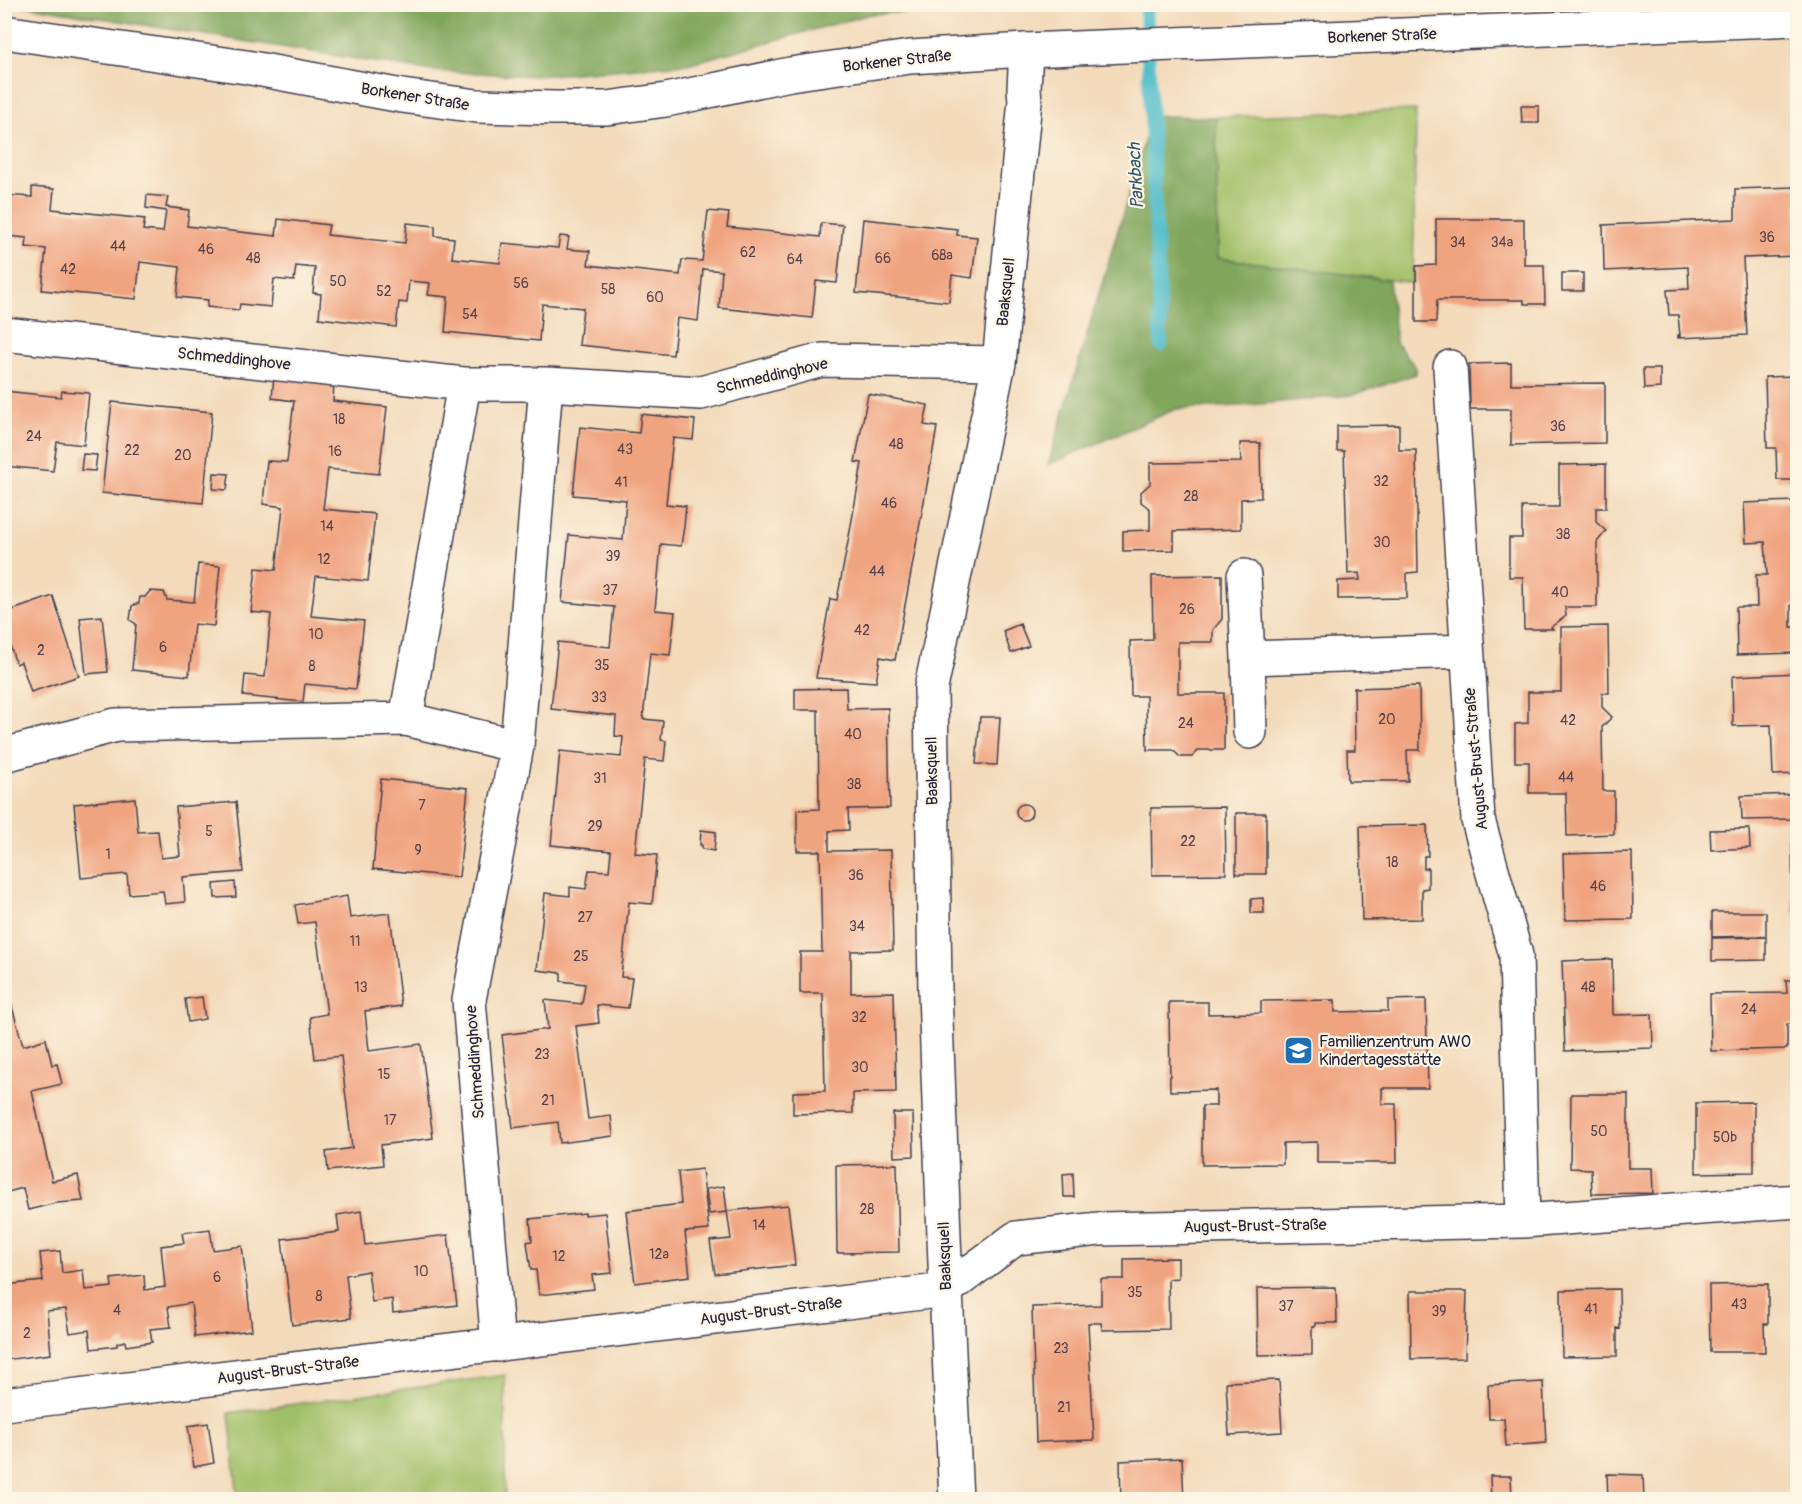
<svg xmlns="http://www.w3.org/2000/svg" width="1802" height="1504" viewBox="0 0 1802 1504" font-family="Pangolin,sans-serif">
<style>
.green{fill:#a1bf67;stroke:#627051;stroke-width:1.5}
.forest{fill:#80a65c;stroke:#51644c;stroke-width:1.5}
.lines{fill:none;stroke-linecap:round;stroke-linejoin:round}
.stream{stroke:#51becb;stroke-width:14}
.building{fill:#f0a37f}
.minor-casing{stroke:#413e4e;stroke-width:36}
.tertiary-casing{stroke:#413e4e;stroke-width:36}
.minor{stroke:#fff;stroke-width:33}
.tertiary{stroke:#fff;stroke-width:33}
.labels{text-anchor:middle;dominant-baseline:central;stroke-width:4.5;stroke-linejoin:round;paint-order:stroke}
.number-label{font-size:14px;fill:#56424c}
.street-label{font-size:16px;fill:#22223b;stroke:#fcf5e5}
.poi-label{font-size:16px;fill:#22223b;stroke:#fcf5e5;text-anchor:start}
.water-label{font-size:18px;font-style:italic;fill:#32596d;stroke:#fcf5e5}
</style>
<rect width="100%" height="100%" fill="#fcf5e5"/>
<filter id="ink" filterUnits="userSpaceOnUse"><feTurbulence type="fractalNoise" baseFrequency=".0167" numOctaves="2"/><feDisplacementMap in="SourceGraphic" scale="12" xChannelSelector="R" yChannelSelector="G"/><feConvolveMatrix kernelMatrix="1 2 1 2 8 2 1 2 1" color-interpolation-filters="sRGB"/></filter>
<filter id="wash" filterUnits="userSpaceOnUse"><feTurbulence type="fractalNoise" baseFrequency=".008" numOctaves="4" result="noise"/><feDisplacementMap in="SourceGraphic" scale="24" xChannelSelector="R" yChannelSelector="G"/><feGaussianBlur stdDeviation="1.35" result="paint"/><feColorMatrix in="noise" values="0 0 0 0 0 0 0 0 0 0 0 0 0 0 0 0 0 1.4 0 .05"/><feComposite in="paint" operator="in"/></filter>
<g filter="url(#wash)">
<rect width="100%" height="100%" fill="#f3daba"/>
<!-- green -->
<path class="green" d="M 1416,110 L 1413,283 L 1218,258 L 1216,117 Z
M 505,1375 L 505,1499 L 238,1499 L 229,1413 Z"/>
<!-- forest -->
<path class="forest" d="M 20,5 L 1092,5 L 871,14 L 688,64 L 537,76 L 431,71 Z
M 1152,116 L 1216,117 L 1218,258 L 1389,280 L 1396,343 L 1416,368 L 1416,374 L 1352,395 L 1240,406 L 1176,409 L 1048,465 Z"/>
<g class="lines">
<!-- stream -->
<path class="stream" d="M 1146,4 L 1161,345"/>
</g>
<g id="blocks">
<!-- building -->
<path class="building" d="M 1521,106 L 1539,106 L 1539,123 L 1522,123 Z
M 32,187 L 54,189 L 52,209 L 145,219 L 143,230 L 163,232 L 166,211 L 146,208 L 147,195 L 168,197 L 166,207 L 189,210 L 187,226 L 276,236 L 278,219 L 329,225 L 327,235 L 405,243 L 407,223 L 435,226 L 435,236 L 454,238 L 452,258 L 500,263 L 502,243 L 558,248 L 560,236 L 569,237 L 567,249 L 590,251 L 588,265 L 680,275 L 682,260 L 702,261 L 708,211 L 729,213 L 727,227 L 820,237 L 821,223 L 843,225 L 837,283 L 816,281 L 812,318 L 719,308 L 722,271 L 703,269 L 698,321 L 677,318 L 673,355 L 579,345 L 583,308 L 542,304 L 539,341 L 445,332 L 448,297 L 428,295 L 430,283 L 409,281 L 407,303 L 399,302 L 396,327 L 319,318 L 321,294 L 313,293 L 315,268 L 296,266 L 294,281 L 274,279 L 271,307 L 240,304 L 239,310 L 207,307 L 208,300 L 177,297 L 180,267 L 140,262 L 136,299 L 42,290 L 46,249 L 26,247 L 27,238 L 7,236 L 6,245 L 4,245 L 4,195 L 32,197 Z
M 1797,187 L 1797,256 L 1743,258 L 1747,335 L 1678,338 L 1678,335 L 1680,336 L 1678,315 L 1669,315 L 1667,290 L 1689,289 L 1688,267 L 1604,271 L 1603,225 L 1735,219 L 1735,189 Z
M 863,219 L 957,229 L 957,235 L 977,237 L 972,278 L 952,275 L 949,302 L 856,293 Z
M 1436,219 L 1524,219 L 1524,265 L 1544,265 L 1545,304 L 1524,304 L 1524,300 L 1437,300 L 1436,322 L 1416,322 L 1416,266 L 1436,265 Z
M 1562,273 L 1583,273 L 1583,291 L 1562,291 Z
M 1511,363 L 1511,384 L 1605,383 L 1605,443 L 1511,445 L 1511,409 L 1470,409 L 1469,364 Z
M 1643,369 L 1660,369 L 1660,388 L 1644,389 Z
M 274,376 L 334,382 L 333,401 L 387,407 L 379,474 L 328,469 L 323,509 L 375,514 L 368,581 L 316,576 L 311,616 L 364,621 L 356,689 L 305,684 L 303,702 L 243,696 L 245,675 L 265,677 L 271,614 L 251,612 L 256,568 L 276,570 L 283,507 L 263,504 L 265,482 L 267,461 L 287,462 L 294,401 L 272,398 Z
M 1797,376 L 1797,480 L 1777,480 L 1776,448 L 1767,448 L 1765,377 Z
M 4,391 L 61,397 L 62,391 L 89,393 L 84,445 L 57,442 L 53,471 L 4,466 Z
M 868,394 L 928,405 L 924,425 L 937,427 L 929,474 L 895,660 L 880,657 L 876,682 L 816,678 L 830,599 L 837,600 L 850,531 L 862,463 L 855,462 Z
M 112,402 L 212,412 L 203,503 L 102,493 Z
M 641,414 L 695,420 L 693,440 L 673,438 L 666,504 L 686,506 L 684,526 L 681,546 L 661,544 L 655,610 L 675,612 L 670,655 L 650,653 L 643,719 L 663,721 L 661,740 L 666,741 L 664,761 L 645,759 L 635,853 L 657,855 L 655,876 L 652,904 L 629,902 L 621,977 L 632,978 L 628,1008 L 597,1005 L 599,1023 L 576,1026 L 588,1119 L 611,1116 L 613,1136 L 560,1143 L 558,1122 L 513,1128 L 502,1035 L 548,1029 L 545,1000 L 582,1004 L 585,984 L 561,981 L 561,973 L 537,970 L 545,893 L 570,896 L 570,887 L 586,889 L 589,870 L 609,871 L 611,851 L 551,845 L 560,751 L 621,757 L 623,737 L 615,736 L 616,716 L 551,709 L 558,642 L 610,647 L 614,607 L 562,602 L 569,535 L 623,540 L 626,500 L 573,495 L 580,427 L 639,433 Z
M 1399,425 L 1399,450 L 1416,450 L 1418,572 L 1407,573 L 1407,598 L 1338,599 L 1338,581 L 1360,580 L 1359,573 L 1348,574 L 1344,451 L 1337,451 L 1337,426 Z
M 1240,443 L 1260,443 L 1261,498 L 1241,499 L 1241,529 L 1174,531 L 1174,550 L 1123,551 L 1123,531 L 1150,530 L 1150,509 L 1141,502 L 1141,492 L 1150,484 L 1150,463 L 1241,462 Z
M 83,454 L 97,455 L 95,471 L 81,470 Z
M 1606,464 L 1606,508 L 1596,508 L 1596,522 L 1606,531 L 1597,542 L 1597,607 L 1565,607 L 1566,616 L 1551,627 L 1553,629 L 1524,629 L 1523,577 L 1509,577 L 1509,538 L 1522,538 L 1522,507 L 1559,507 L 1559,465 Z
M 214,473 L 229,474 L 227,490 L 213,489 Z
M 1795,501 L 1795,512 L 1797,512 L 1797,605 L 1791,605 L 1791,627 L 1797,627 L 1797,653 L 1737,655 L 1736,607 L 1757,607 L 1756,575 L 1767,575 L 1765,542 L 1746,543 L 1744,503 Z
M 198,564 L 220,566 L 214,626 L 194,624 L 189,676 L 132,670 L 136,624 L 130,620 L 132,606 L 139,603 L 140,597 L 145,597 L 150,591 L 164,592 L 167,600 L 194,602 Z
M 1222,575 L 1222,619 L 1213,630 L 1213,642 L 1178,642 L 1178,693 L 1224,693 L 1224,750 L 1199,750 L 1192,757 L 1180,757 L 1173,750 L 1147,750 L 1146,696 L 1131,696 L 1130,641 L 1153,640 L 1152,576 Z
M 53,596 L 79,676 L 31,692 L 21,662 L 16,664 L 8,639 L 12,637 L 4,613 Z
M 102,616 L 108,672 L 86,674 L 80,618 Z
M 1020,624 L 1029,646 L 1011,653 L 1003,631 Z
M 1608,626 L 1609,693 L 1602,693 L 1602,707 L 1612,717 L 1602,727 L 1603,791 L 1614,791 L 1614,834 L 1567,836 L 1566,793 L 1529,793 L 1529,762 L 1515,762 L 1515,724 L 1528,723 L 1528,692 L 1561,692 L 1561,627 Z
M 1797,673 L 1797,774 L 1773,775 L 1771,725 L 1733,726 L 1732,678 L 1734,676 Z
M 1419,686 L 1420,750 L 1407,750 L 1408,781 L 1348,781 L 1347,750 L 1355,750 L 1354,688 Z
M 846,688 L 847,709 L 888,708 L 890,808 L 848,809 L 849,830 L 829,831 L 829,851 L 891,850 L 893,950 L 851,951 L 851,993 L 894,992 L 896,1092 L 853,1093 L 853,1113 L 793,1114 L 793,1092 L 825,1091 L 823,993 L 800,993 L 800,952 L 822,952 L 820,851 L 797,851 L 797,810 L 819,809 L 818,710 L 795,710 L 795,689 Z
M 980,717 L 1000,717 L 997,765 L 976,764 Z
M 381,779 L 468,788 L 459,877 L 373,869 Z
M 1795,794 L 1796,819 L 1742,820 L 1741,796 Z
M 135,798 L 138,832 L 158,831 L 161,858 L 180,856 L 176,807 L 236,802 L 243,872 L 183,877 L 185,902 L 165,904 L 163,891 L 129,894 L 127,874 L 81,878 L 74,804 Z
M1016 812a8 8 0 1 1 16 0a8 8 0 1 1-16 0Z
M 1225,807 L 1226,874 L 1152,875 L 1151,808 Z
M 1236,813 L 1266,813 L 1266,874 L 1236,874 Z
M 1427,825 L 1428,856 L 1424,856 L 1424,869 L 1428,868 L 1428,888 L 1422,889 L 1422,919 L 1362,920 L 1360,826 Z
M 1749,829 L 1750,848 L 1711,850 L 1710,830 Z
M 701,830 L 716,832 L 714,851 L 702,849 L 702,845 L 700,845 Z
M 1792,843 L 1797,843 L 1797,912 L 1793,912 Z
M 1632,852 L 1633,919 L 1565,920 L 1563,854 Z
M 235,882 L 236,897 L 215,898 L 214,884 Z
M 347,896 L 350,918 L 390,913 L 401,1006 L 365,1011 L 369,1051 L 421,1044 L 433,1138 L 381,1145 L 383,1165 L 328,1171 L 326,1152 L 352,1148 L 341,1056 L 315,1059 L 310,1017 L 327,1014 L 315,922 L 298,924 L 295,905 Z
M 1263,898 L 1264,913 L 1251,913 L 1251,899 Z
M 1712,912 L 1766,912 L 1766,936 L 1712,937 Z
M 1766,937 L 1766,960 L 1712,961 L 1712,938 Z
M 4,938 L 10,954 L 4,956 Z
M 1612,959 L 1613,1015 L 1652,1014 L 1653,1048 L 1565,1051 L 1562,961 Z
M 4,978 L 23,1046 L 46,1039 L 52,1065 L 57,1064 L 62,1084 L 32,1091 L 52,1181 L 78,1175 L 83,1201 L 56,1203 L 28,1210 L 23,1188 L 4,1193 Z
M 1786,980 L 1797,980 L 1797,1024 L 1787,1024 L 1787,1049 L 1711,1051 L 1710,994 L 1787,993 Z
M 202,997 L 205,1019 L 188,1022 L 185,999 Z
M 1426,999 L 1428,1088 L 1382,1088 L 1382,1104 L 1396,1104 L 1397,1163 L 1317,1163 L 1317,1142 L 1283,1143 L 1283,1164 L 1202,1165 L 1202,1106 L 1216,1106 L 1216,1090 L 1170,1091 L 1169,1002 L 1208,1002 L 1208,1014 L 1261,1013 L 1261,1001 L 1335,1000 L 1335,1012 L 1388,1011 L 1388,1000 Z
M 1571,1094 L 1628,1094 L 1628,1168 L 1652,1168 L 1653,1193 L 1592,1194 L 1591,1169 L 1570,1168 Z
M 1754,1102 L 1754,1172 L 1696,1173 L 1696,1103 Z
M 893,1113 L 913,1113 L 914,1156 L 894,1157 Z
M 897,1164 L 899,1252 L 837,1253 L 836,1165 Z
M 702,1169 L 709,1230 L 685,1232 L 690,1276 L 635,1283 L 626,1211 L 681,1204 L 678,1172 Z
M 1073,1173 L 1074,1197 L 1064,1197 L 1063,1174 Z
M 724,1186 L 727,1212 L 709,1214 L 706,1189 Z
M 788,1205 L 795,1265 L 715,1274 L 710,1241 L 731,1239 L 727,1211 Z
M 361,1211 L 365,1245 L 448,1235 L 457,1305 L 393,1313 L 392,1299 L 372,1302 L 368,1271 L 346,1275 L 351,1318 L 292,1325 L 282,1239 L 339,1232 L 337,1215 Z
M 585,1213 L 585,1215 L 605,1213 L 612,1273 L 592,1275 L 594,1289 L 539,1295 L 536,1270 L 531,1270 L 527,1242 L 532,1241 L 530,1219 Z
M 210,1229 L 213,1250 L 242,1246 L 252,1330 L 195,1337 L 191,1303 L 168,1307 L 171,1327 L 150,1329 L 152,1342 L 126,1346 L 125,1341 L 117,1343 L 117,1346 L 91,1349 L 89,1330 L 70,1333 L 66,1309 L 47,1311 L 51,1354 L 4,1360 L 4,1285 L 43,1281 L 40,1253 L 60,1251 L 62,1273 L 83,1270 L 85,1290 L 112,1287 L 111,1279 L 144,1275 L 145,1290 L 165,1287 L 161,1246 L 184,1243 L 182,1233 Z
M 1178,1258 L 1178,1278 L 1168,1279 L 1169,1329 L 1102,1330 L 1101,1323 L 1088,1323 L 1094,1440 L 1036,1442 L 1032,1307 L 1101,1305 L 1101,1279 L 1124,1279 L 1124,1259 Z
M 1768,1284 L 1768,1324 L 1764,1324 L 1765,1352 L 1710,1352 L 1709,1285 Z
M 1336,1287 L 1337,1323 L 1315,1323 L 1315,1326 L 1312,1327 L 1312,1354 L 1258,1355 L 1257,1288 Z
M 1619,1289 L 1620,1329 L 1617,1328 L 1617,1356 L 1562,1357 L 1561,1290 Z
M 1410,1291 L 1467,1291 L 1465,1358 L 1411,1359 Z
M 1793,1325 L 1797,1325 L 1797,1377 L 1796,1377 Z
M 1279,1380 L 1282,1432 L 1229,1435 L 1226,1382 Z
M 1543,1382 L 1546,1443 L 1506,1446 L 1504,1419 L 1489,1419 L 1488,1385 Z
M 208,1423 L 214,1463 L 194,1467 L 188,1426 Z
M 1182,1458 L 1184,1500 L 1121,1500 L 1120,1461 Z
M 1607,1474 L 1643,1475 L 1644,1500 L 1608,1500 Z
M 1490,1476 L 1511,1476 L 1512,1500 L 1491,1500 Z"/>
</g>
</g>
<g filter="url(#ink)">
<use href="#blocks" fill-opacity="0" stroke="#413e4e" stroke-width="1.5"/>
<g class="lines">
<defs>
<path id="minor" d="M 4,334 L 464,384 L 546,384 L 701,393 L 822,360 L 999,363
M 1450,367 L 1478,820 L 1516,955 L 1523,1221
M 1244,576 L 1248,658
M 406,719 L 464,384
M 1250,732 L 1248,658 L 1467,651
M 4,755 L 116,725 L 406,719 L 517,746
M 498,1345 L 469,1000 L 517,746 L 546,384
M 4,1404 L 946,1290 L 1016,1238 L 1099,1229 L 1523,1221 L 1798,1201
M 956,1500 L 946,1290 L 935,992 L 931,688 L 999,363 L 1025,101 L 1024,89 L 1026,50"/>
<path id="tertiary" d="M 4,32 L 246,67 L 402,96 L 477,106 L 554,108 L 607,108 L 666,100 L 790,74 L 910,57 L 1026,50 L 1798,19"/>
</defs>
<!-- minor casing -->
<use href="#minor" class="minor-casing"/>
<!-- tertiary casing -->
<use href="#tertiary" class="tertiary-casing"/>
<!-- minor -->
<use href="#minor" class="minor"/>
<!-- tertiary -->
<use href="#tertiary" class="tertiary"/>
</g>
</g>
<!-- icons -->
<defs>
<symbol id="school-square" viewBox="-11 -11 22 22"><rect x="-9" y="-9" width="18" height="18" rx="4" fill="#1f6fb2" stroke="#fcf5e5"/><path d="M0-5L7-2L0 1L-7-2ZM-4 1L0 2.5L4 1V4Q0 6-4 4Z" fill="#fff"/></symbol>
</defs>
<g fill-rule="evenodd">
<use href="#school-square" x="1282" y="1034" width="33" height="33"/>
</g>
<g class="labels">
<!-- number labels -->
<g class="number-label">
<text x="1767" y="237">36</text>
<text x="1458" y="242">34</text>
<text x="1502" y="242">34a</text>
<text x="118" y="246">44</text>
<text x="206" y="249">46</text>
<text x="748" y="252">62</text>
<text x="942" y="255">68a</text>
<text x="253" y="258">48</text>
<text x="883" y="258">66</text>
<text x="795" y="259">64</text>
<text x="68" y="269">42</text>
<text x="338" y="281">50</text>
<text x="521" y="283">56</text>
<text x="608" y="289">58</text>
<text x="384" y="291">52</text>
<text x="655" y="297">60</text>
<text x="470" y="314">54</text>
<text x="339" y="419">18</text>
<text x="1558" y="426">36</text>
<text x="34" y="436">24</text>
<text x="896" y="444">48</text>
<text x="625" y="449">43</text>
<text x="132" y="450">22</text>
<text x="335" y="451">16</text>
<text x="183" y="455">20</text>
<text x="1381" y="481">32</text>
<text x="621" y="482">41</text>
<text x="1191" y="496">28</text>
<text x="889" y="503">46</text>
<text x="327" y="526">14</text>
<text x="1563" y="534">38</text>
<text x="1382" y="542">30</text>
<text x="613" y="556">39</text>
<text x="324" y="559">12</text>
<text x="877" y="571">44</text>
<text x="610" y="590">37</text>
<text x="1560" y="592">40</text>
<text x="1187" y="609">26</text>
<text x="862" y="630">42</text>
<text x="316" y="634">10</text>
<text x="163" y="647">6</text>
<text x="41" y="650">2</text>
<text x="602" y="665">35</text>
<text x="312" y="666">8</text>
<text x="599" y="697">33</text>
<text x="1387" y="719">20</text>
<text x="1568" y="720">42</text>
<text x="1186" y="723">24</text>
<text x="853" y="734">40</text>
<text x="1566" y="777">44</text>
<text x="600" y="778">31</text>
<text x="854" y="784">38</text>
<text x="422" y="805">7</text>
<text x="595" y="826">29</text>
<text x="209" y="831">5</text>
<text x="1188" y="841">22</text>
<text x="418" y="850">9</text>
<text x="108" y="854">1</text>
<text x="1392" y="862">18</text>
<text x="856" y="875">36</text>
<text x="1598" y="886">46</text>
<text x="585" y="917">27</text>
<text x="857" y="926">34</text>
<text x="355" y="941">11</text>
<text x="581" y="956">25</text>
<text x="361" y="987">13</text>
<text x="1588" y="987">48</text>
<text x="1749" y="1009">24</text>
<text x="859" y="1017">32</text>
<text x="542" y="1054">23</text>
<text x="860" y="1067">30</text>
<text x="384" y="1074">15</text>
<text x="548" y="1100">21</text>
<text x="390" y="1120">17</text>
<text x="1599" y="1131">50</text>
<text x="1725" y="1137">50b</text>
<text x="867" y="1209">28</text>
<text x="759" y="1225">14</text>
<text x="659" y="1254">12a</text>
<text x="559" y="1256">12</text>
<text x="421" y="1271">10</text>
<text x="217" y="1277">6</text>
<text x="1135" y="1292">35</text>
<text x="319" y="1296">8</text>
<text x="1739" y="1304">43</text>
<text x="1286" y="1306">37</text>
<text x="1591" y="1309">41</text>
<text x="117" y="1310">4</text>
<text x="1439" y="1311">39</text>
<text x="27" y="1333">2</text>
<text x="1061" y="1348">23</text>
<text x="1064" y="1407">21</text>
</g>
<!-- street labels -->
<g class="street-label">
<text transform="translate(1382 36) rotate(-2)">Borkener Straße</text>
<text transform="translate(897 61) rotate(-6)">Borkener Straße</text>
<text transform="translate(415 97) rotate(9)">Borkener Straße</text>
<text transform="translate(1006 292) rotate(-84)">Baaksquell</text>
<text transform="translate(234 359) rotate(6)">Schmeddinghove</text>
<text transform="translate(772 376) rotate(-13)">Schmeddinghove</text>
<text transform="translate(1476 759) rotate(-95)">August-Brust-Straße</text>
<text transform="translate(932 771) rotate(-91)">Baaksquell</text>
<text transform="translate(475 1062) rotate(-94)">Schmeddinghove</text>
<text transform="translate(1255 1226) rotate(-1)">August-Brust-Straße</text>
<text transform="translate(945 1256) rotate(-92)">Baaksquell</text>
<text transform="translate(771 1311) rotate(-7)">August-Brust-Straße</text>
<text transform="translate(288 1370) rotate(-7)">August-Brust-Straße</text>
</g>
<!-- poi labels -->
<g class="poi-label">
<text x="1319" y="1042">Familienzentrum AWO<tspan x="1319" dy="18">Kindertagesstätte</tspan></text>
</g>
<!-- water labels -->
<g class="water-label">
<text transform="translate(1136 176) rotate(-93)">Parkbach</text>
</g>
</g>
<!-- margin -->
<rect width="1802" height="1504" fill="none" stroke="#fcf5e5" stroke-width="24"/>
</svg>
